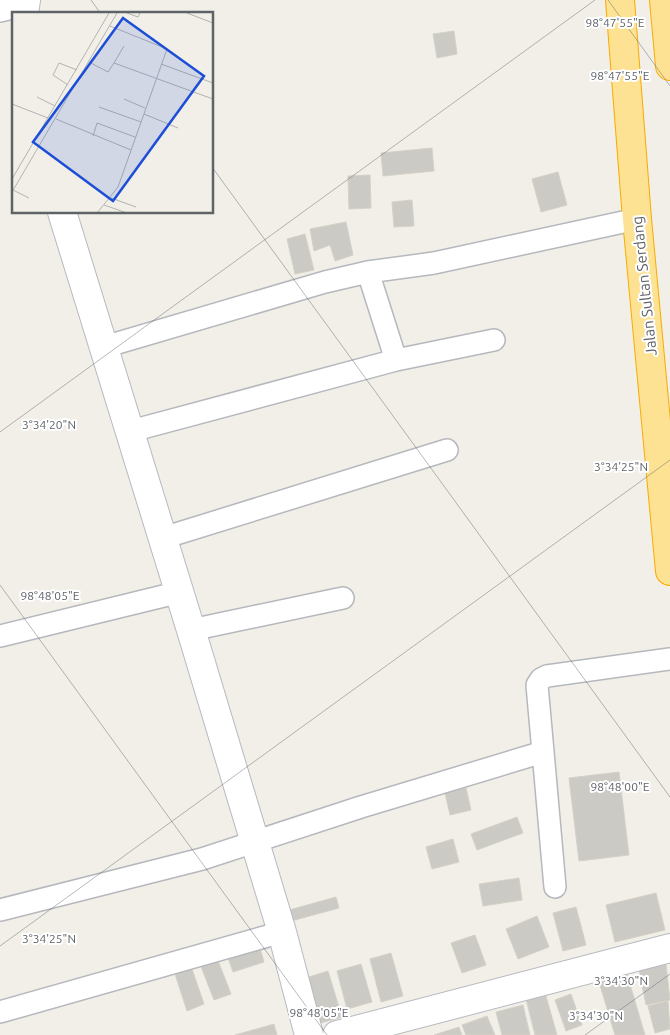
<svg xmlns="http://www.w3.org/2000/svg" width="670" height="1035" viewBox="0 0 670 1035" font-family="Ubuntu,sans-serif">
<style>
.building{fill:#cccac5;stroke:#d6d1c6}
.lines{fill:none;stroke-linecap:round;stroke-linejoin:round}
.street-casing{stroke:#b5b8bc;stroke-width:24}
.secondary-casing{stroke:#b6babf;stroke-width:30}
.highway-casing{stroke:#f9ab00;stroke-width:30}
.street{stroke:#fff;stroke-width:21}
.secondary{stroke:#fff;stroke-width:28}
.highway{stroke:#fde293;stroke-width:28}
.ticks{fill:none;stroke:#5f6368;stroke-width:1;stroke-opacity:0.45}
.labels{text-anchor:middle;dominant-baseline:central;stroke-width:4;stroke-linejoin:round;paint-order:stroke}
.street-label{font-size:15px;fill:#5f6368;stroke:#fff}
.inset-road{fill:none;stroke:#b3b3b1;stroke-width:1}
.view{fill:#1d4ed8;fill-opacity:0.15;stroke:#1d4ed8;stroke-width:2.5}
.inset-edge{fill:none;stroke:#5f6368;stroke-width:2.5}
.ticks-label{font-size:12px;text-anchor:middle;fill:#5f6368;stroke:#fff;stroke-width:4;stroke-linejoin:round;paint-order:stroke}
</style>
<rect width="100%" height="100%" fill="#f1efe8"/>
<!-- building -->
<path class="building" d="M 454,31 L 457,54 L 437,58 L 433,34 Z
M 432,148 L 434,171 L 383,176 L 381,153 Z
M 558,172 L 567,205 L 541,212 L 532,179 Z
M 370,175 L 371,208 L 349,209 L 348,176 Z
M 412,200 L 414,226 L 394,227 L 392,202 Z
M 346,222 L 353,255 L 335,261 L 330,245 L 314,251 L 310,229 Z
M 305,234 L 314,270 L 295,274 L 287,239 Z
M 619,772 L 629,855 L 579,861 L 569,778 Z
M 466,788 L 471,810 L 450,815 L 445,793 Z
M 517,817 L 523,833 L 477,850 L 471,834 Z
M 453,839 L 459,862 L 432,869 L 426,847 Z
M 519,878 L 522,900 L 483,906 L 479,884 Z
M 656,893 L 665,930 L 615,942 L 606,905 Z
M 336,897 L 339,908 L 284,923 L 282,912 Z
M 576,907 L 586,945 L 563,951 L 553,913 Z
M 537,916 L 549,947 L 518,959 L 506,929 Z
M 475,935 L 486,965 L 462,973 L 451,943 Z
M 258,941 L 264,962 L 233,972 L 226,952 Z
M 391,953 L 403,996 L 381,1002 L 370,959 Z
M 217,958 L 231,994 L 214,1000 L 200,964 Z
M 361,964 L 372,1002 L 347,1009 L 337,971 Z
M 666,964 L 670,1000 L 646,1005 L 639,970 Z
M 192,969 L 204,1004 L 187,1011 L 175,974 Z
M 328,971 L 342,1017 L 310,1026 L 296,981 Z
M 627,974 L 645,1035 L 615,1035 L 599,982 Z
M 544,989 L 557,1035 L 535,1035 L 525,995 Z
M 571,994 L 582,1025 L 566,1031 L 555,1000 Z
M 668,1001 L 670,1029 L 655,1033 L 648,1006 Z
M 523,1005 L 530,1035 L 502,1035 L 496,1012 Z
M 487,1016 L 495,1035 L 466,1035 L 462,1025 Z
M 274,1024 L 277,1035 L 235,1035 Z
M 459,1027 L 462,1035 L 434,1035 Z"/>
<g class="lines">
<defs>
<path id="street" d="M 0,11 L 25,5
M 104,347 L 325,282 L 368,272 L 434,263 L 637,219
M 396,360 L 494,340
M 131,431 L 396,360 L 368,272
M 163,538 L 447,450
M 191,630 L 343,598
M 0,636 L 180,592
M 543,752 L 555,887
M 0,910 L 202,859 L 361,807 L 543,752 L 537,685 L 541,679 L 547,676 L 670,659
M 0,1012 L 282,932"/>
<path id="secondary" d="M 24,14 L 26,0
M 62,212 L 191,630 L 282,932 L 309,1035
M 337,1035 L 670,948"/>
<path id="highway" d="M 620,0 L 637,219 L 670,571
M 664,0 L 670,66"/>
</defs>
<!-- street casing -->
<use href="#street" class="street-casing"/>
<!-- secondary casing -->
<use href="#secondary" class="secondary-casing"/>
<!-- highway casing -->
<use href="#highway" class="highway-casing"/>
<!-- street -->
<use href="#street" class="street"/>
<!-- secondary -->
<use href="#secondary" class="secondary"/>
<!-- highway -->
<use href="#highway" class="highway"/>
</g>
<!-- ticks -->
<path class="ticks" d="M 91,0 L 101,14M 608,0 L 670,86M 212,167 L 670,797M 0,432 L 595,0M 0,585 L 327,1035M 0,946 L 670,460M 585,1035 L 670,974"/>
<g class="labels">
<!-- street labels -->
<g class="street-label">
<text transform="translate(644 286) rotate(-96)">Jalan Sultan Serdang</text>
</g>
</g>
<!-- overview -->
<g transform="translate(12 12)">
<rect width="201" height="201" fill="#f1efe8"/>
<path class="inset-road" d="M 115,1 L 126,5 L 128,1M 175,1 L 201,11M 77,50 L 96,60 L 102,51 L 201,87M 102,51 L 112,34M 149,52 L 201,71M 56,73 L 41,63 L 47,51 L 65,58M 25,85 L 43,94M 112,87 L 133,96M 0,92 L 36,106M 87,95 L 129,110M 132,102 L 166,116M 44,107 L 119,138M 81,124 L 85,111 L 123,125M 0,167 L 97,1M 1,178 L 17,186M 0,180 L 105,1M 99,186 L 124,195M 92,193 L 115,201M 85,201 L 106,175 L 155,37 L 98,14"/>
<path class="view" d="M 111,6 L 192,64 L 101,189 L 21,130 Z"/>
<rect width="201" height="201" class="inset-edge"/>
</g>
<g class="ticks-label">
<text x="615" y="27">98°47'55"E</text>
<text x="620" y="80">98°47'55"E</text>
<text x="49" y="429">3°34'20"N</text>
<text x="621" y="471">3°34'25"N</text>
<text x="50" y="600">98°48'05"E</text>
<text x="620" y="791">98°48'00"E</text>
<text x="49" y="943">3°34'25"N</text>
<text x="621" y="985">3°34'30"N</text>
<text x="319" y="1017">98°48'05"E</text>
<text x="596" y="1020">3°34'30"N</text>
</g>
</svg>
